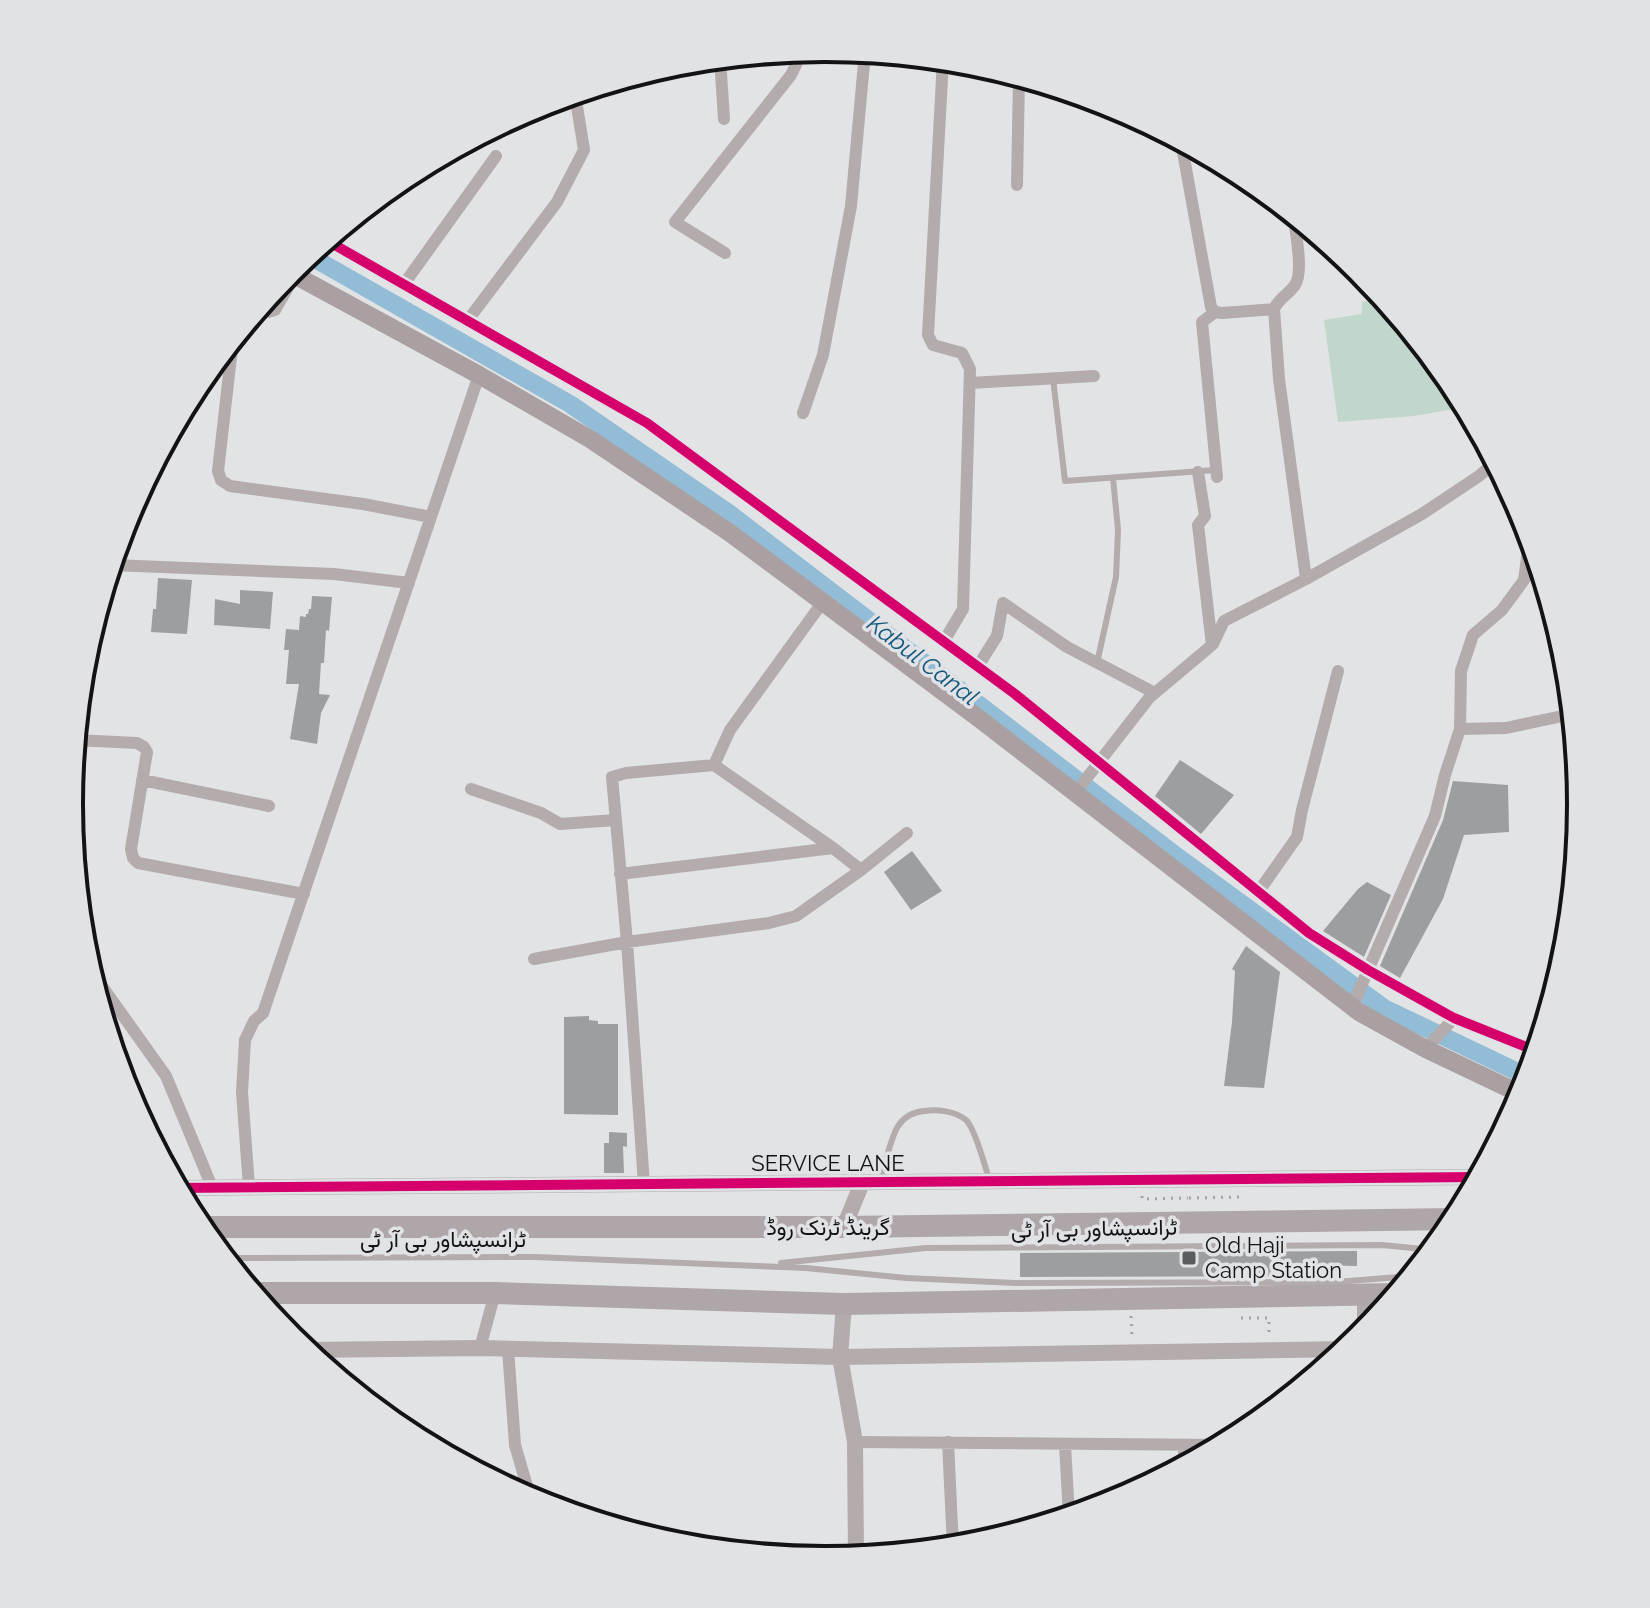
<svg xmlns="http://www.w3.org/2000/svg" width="1650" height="1608" viewBox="0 0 1650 1608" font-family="Raleway,Vazirmatn,sans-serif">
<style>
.green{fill:#c2d7cb}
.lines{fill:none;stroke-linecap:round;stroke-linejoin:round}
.canal{stroke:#93bcd6;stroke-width:18}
.building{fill:#9d9e9f}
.path{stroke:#a6a2a3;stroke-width:3;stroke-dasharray:2 6;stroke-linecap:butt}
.service{stroke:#b3abac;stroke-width:6}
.minor{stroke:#b3abac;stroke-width:12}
.tertiary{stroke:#b3abac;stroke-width:16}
.secondary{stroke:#aaa0a1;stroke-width:18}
.trunk{stroke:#aea6a8;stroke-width:22}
.cycleway-casing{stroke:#e0e2e6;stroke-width:15}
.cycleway{stroke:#d6006c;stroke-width:10}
.poi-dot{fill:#5b5c5e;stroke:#e0e2e6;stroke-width:3}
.labels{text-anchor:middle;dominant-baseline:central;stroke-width:7;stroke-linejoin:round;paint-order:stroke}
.street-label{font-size:22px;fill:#131315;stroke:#e0e2e6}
.poi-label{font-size:22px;fill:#131315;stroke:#e0e2e6;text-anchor:start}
.water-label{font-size:24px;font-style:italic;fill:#11587c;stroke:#e0e2e6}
.rim{fill:none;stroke:#131315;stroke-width:4}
</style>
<rect width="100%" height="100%" fill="#e1e3e5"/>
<!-- green -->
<path class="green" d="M 1383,298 L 1454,384 L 1466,407 L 1414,416 L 1338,422 L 1324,320 L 1362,314 L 1362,302 Z"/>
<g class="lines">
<!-- canal -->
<path class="canal" d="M 308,255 L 570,404 L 730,514 L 1175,855 L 1384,1008 L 1528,1077"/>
</g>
<!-- building -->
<path class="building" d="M 158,578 L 192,580 L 187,634 L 151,632 L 153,609 L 156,609 Z
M 240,590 L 273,592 L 270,629 L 214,625 L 215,599 L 240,604 Z
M 312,596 L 332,597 L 329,631 L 326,630 L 324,663 L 321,663 L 319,694 L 330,695 L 321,713 L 317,744 L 290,739 L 299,684 L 286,684 L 289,650 L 284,650 L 286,629 L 299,630 L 300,616 L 306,617 L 306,614 L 308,614 L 309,609 L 311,609 Z
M 1180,760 L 1234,795 L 1201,834 L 1155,796 Z
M 1453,781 L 1508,785 L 1509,832 L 1464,835 L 1443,899 L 1400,978 L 1380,966 L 1443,820 Z
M 912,851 L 942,891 L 911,910 L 884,872 Z
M 1367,882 L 1391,895 L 1364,957 L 1323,931 L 1358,889 Z
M 1246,946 L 1280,972 L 1264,1088 L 1224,1086 L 1232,1022 L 1235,971 L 1232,969 Z
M 589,1016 L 589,1020 L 598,1021 L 598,1024 L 618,1024 L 618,1115 L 564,1114 L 564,1017 Z
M 609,1132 L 627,1133 L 627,1147 L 623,1146 L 624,1173 L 604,1173 L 604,1143 L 609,1143 Z
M 1357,1251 L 1357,1266 L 1312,1265 L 1311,1276 L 1020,1277 L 1020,1253 Z"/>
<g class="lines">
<!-- path -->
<path class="path" d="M 1142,1196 L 1142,1199 L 1188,1198
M 1189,1198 L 1239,1197
M 1131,1316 L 1132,1337
M 1241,1318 L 1269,1318 L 1269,1334"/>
<!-- service -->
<path class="service" d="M 1053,378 L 1065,481 L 1216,470
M 1097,663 L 1116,577 L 1118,530 L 1113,478
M 880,1181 C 885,1166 890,1139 898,1126 C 904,1117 913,1112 924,1111 C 937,1109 955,1111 966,1120 C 975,1128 985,1166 989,1179
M 224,1258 L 535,1257 L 806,1268 L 906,1278 L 1015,1283 L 1336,1282 L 1411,1276
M 781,1263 L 926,1248 L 1382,1245 L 1433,1250"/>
<!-- minor -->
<path class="minor" d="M 720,58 L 724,119
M 943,60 L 928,335 L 933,345 L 962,353 L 970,369 L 963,609 L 944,641
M 1181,141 L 1211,307 L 1215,312 L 1222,313 L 1274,309
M 1017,185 L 1019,77
M 1294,215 C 1295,232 1304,272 1295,285 C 1288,295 1279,298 1274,309 L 1279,379 L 1306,579
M 326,240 L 647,423 L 1015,694 L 1309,933 L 1368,970 L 1454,1018 L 1536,1051
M 725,253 L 675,222 L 791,75 L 803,50
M 404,284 L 496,156
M 1365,285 L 1371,284
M 256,311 L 268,312 L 275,310 L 295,275
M 1215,312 L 1202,322 L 1217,477
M 468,320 L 557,202 L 584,150 L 575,94
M 233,339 L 218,471 L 221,480 L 230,486 L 363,504 L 431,517
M 970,383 L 1094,376
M 803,413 L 823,355 L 851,206 L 865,52
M 111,565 L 334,574 L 409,583
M 1213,644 L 1224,621 L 1306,579 L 1422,514 L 1479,476 L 1495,462
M 978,666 L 997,636 L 1003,603 L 1067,647 L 1155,693
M 78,711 L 109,571
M 1460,729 L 1506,728 L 1572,714
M 75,740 L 137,743 L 144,747 L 147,752 L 131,849 L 133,858 L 138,863 L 304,894
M 142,780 L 269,806
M 471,789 L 541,813 L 560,824 L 615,820
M 1075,793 L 1149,698 L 1212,645 L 1198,525 L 1205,516 L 1198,472
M 861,870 L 907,833
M 620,874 L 833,848
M 1259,891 L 1297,837 L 1302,810 L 1338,671
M 534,959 L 627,942 L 769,923 L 796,916 L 861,870 L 833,848 L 714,765
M 89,968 L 166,1076 L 212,1187
M 1352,1007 L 1435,816 L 1445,775 L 1460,729 L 1461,671 L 1473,635 L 1502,610 L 1524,580 L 1530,536
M 1426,1049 L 1454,1018
M 644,1184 L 627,942 L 612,777 L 626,773 L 714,765 L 730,730 L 822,603
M 249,1187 L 242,1092 L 245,1040 L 254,1021 L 263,1013 L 479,375
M 1363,1294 L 1363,1335
M 480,1348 L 495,1293
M 508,1349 L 515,1445 L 531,1500
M 855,1442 L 1222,1445
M 948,1442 L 953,1547
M 1065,1445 L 1069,1516
M 1184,1445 L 1184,1465"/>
<!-- tertiary -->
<path class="tertiary" d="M 177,1188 L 1479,1177
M 844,1227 L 862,1183
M 844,1304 L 840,1357 L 855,1442 L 856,1557
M 304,1350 L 480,1348 L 840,1357 L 1347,1349"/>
<!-- secondary -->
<path class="secondary" d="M 289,272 L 479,375 L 590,439 L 730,533 L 977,717 L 1359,1012 L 1426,1049 L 1508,1088 L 1524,1092"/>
<!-- trunk -->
<path class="trunk" d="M 199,1227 L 844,1227 L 1456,1219
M 253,1293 L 495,1293 L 844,1304 L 1396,1294"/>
<defs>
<path id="cycleway" d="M 326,240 L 647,423 L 1015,694 L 1309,933 L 1368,970 L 1454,1018 L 1536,1051
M 177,1188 L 1479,1177"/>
</defs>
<!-- cycleway casing -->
<use href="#cycleway" class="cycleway-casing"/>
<!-- cycleway -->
<use href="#cycleway" class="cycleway"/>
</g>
<!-- markers -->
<rect class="poi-dot" x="1181" y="1250" width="16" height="16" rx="4"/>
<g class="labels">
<!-- street labels -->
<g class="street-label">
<text x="828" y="1163">SERVICE LANE</text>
<text x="828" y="1227">گرینڈ ٹرنک روڈ</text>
<text transform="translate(1094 1228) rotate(-1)">ٹرانسپشاور بی آر ٹی</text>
<text x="443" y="1239">ٹرانسپشاور بی آر ٹی</text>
</g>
<!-- poi labels -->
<g class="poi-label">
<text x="1205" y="1245">Old Haji<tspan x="1205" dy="25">Camp Station</tspan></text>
</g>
<!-- water labels -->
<g class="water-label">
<text transform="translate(923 660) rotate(37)">Kabul Canal</text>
</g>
</g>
<!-- crop -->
<path d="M0 0H1650V1608H0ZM83 804a742 742 0 1 1 1484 0a742 742 0 1 1-1484 0Z" fill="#e0e2e6" fill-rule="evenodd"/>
<path class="rim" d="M83 804a742 742 0 1 1 1484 0a742 742 0 1 1-1484 0Z"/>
</svg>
